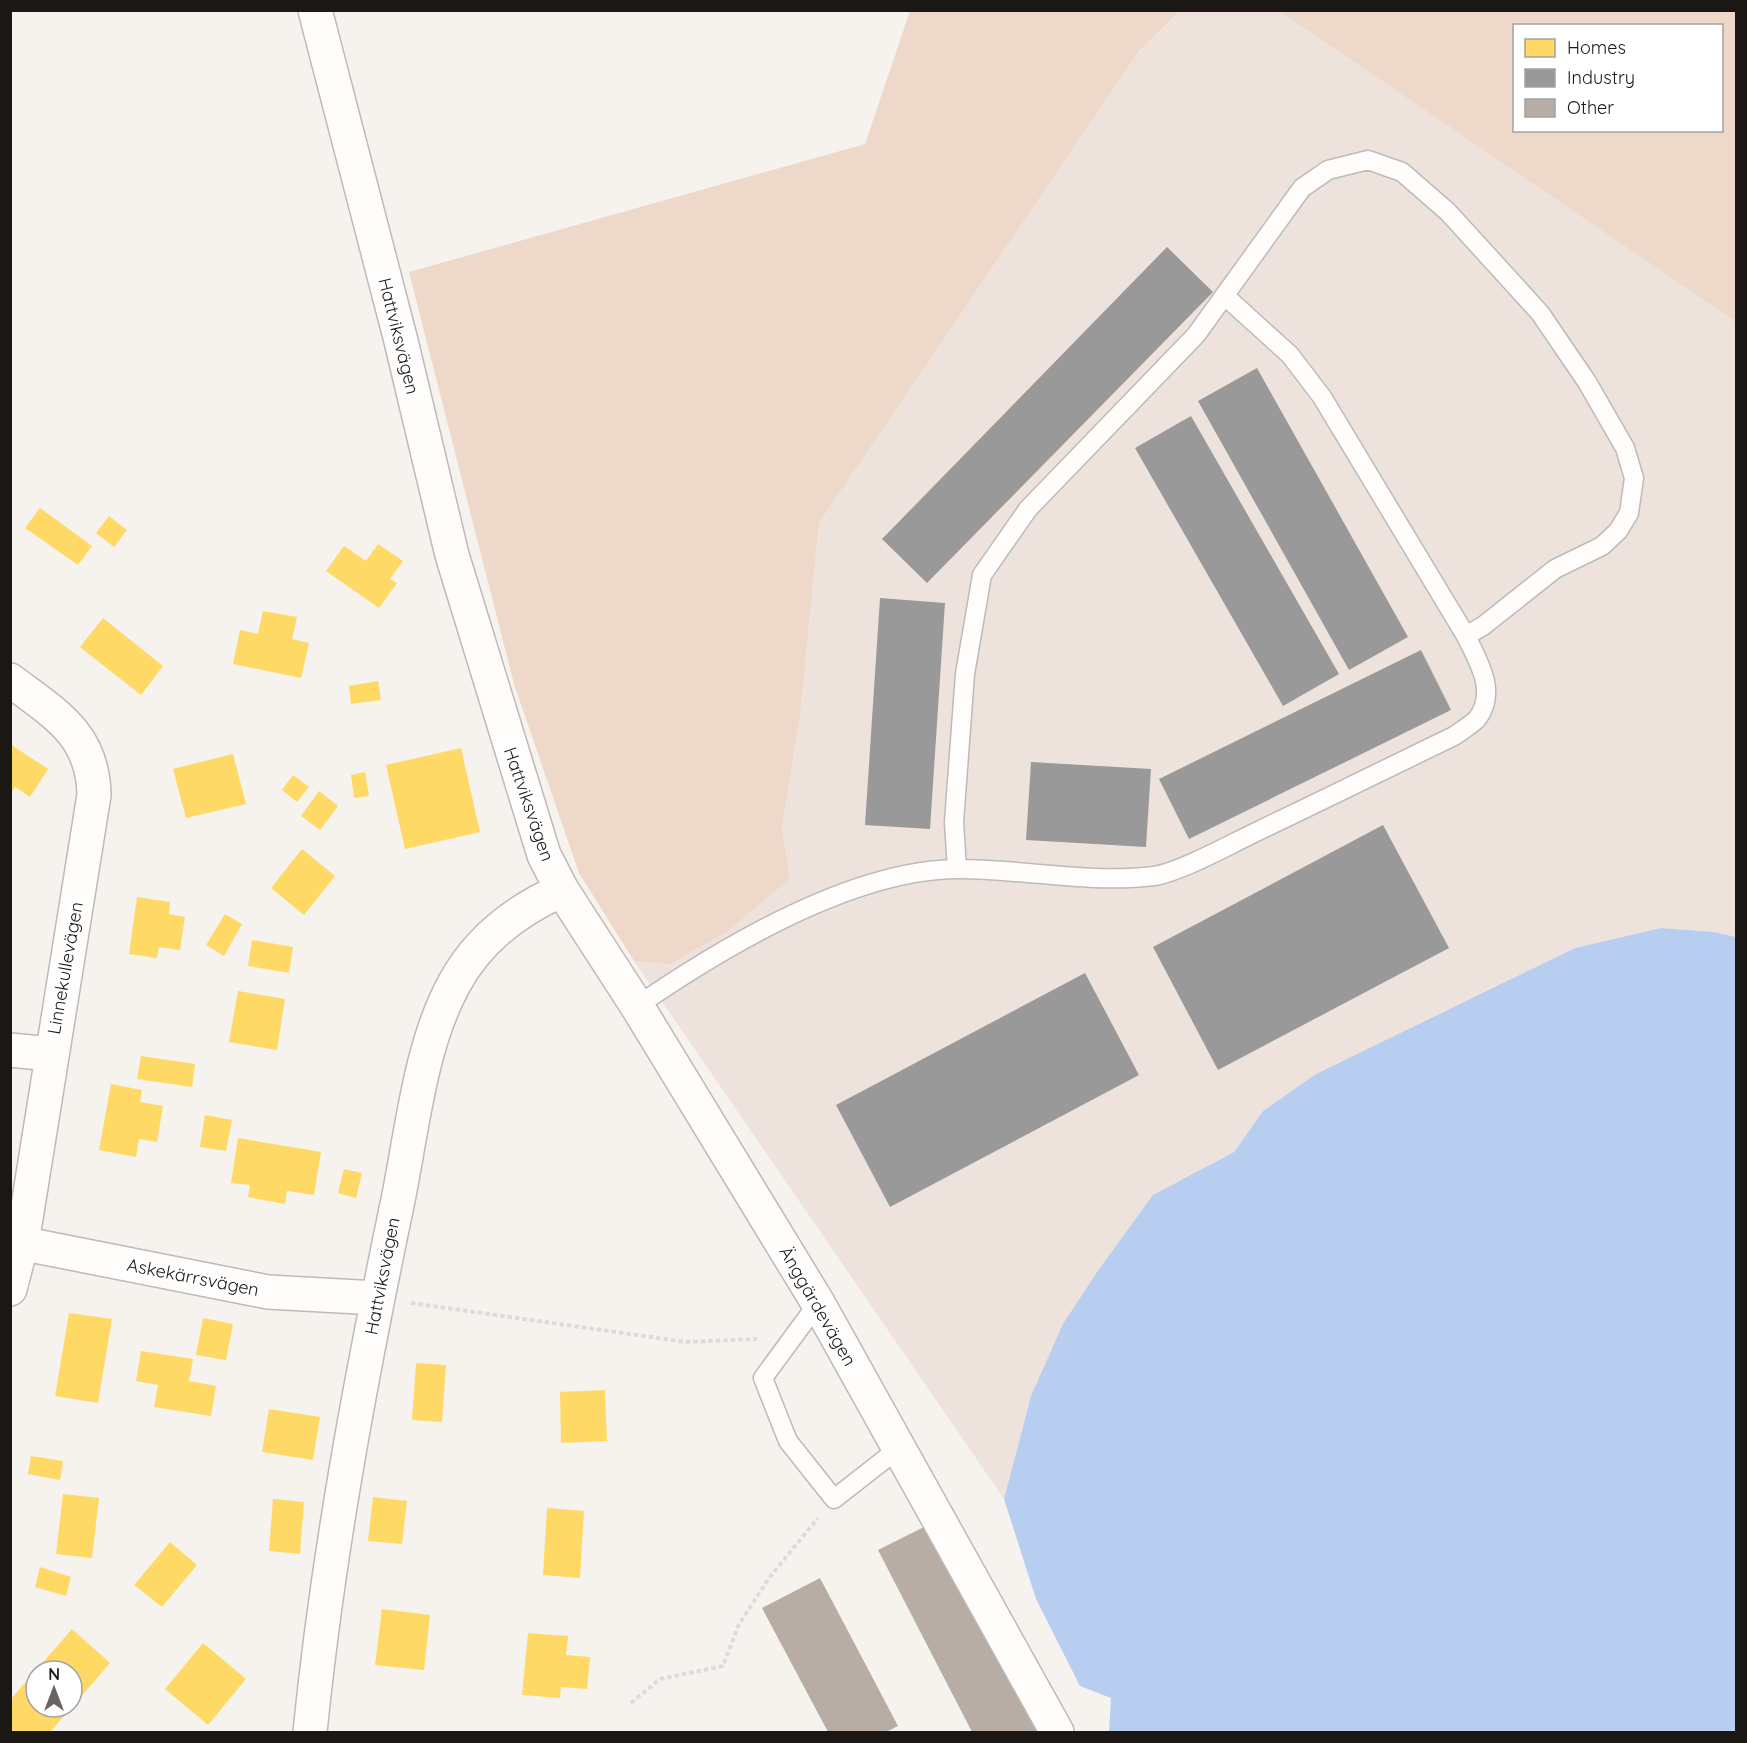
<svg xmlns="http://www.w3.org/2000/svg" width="1747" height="1743" viewBox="0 0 1747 1743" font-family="Quicksand,sans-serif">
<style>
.built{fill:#eee3dc}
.green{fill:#edd8c9;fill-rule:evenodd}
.water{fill:#b8cef0}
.homes{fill:#ffd966}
.industry{fill:#999}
.building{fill:#b8ada4}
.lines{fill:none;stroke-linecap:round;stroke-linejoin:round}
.service-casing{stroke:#bdbab7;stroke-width:21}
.minor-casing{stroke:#bdbab7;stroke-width:36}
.path{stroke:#dcdcda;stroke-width:4;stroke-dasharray:4.5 3;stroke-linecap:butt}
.service{stroke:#fefdfc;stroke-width:18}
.minor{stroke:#fefdfc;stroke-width:33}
.labels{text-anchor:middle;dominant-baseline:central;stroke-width:6;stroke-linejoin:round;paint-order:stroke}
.street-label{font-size:18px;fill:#1a1715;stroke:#fff}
</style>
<rect width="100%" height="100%" fill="#f6f2ee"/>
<!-- built -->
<path class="built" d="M 1180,11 L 1279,11 L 1736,322 L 1736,937 L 1714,932 L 1661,928 L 1575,948 L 1316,1074 L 1263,1111 L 1234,1152 L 1153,1195 L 1031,1396 L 1004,1499 L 634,961 L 670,964 L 727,932 L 790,879 L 782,827 L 800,716 L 819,523 L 1139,51 Z"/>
<!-- green -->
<path class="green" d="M 910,11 L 1180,11 L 1139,51 L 819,523 L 800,716 L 782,827 L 790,879 L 727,932 L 670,964 L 634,961 L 579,873 L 514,684 L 409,272 L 865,144 Z
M 1279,11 L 1736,11 L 1736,322 ZM 1514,26 L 1722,26 L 1722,130 L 1514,130 Z"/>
<!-- water -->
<path class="water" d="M 1661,928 L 1714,932 L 1736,937 L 1736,1732 L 1109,1732 L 1111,1698 L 1080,1686 L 1036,1599 L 1004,1499 L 1031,1396 L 1063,1324 L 1097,1272 L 1153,1195 L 1234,1152 L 1263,1111 L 1316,1074 L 1575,948 Z"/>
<!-- homes -->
<path class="homes" d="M 40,508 L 92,546 L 78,565 L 25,528 Z
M 109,516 L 127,530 L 114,547 L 96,533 Z
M 378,544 L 403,561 L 390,579 L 397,583 L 379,608 L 326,571 L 344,546 L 366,561 Z
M 263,611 L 297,617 L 292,639 L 309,643 L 301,678 L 233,664 L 240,630 L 258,634 Z
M 103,618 L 163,666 L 141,695 L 80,647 Z
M 378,681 L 381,700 L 351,704 L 349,686 Z
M 10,744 L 48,769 L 30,797 L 15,787 L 10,794 Z
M 461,748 L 480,832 L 405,849 L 386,765 Z
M 233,754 L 246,804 L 186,818 L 173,769 Z
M 365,772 L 369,796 L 354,798 L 351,775 Z
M 293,775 L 309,787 L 297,802 L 282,790 Z
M 319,791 L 338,806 L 320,830 L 301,816 Z
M 302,849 L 335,876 L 304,915 L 271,888 Z
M 137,897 L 170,902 L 169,914 L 185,917 L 180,950 L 159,947 L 157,958 L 129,954 Z
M 225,914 L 242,924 L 224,956 L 206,945 Z
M 252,940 L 293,947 L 289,973 L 248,966 Z
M 238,991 L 285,999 L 277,1050 L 229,1042 Z
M 141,1056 L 195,1064 L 192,1087 L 137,1079 Z
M 111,1084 L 142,1090 L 140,1102 L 163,1106 L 157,1142 L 139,1139 L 136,1157 L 99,1150 Z
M 205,1115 L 232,1120 L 226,1151 L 200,1147 Z
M 238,1138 L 321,1152 L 314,1195 L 287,1191 L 285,1204 L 248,1197 L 250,1185 L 231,1183 Z
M 344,1169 L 362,1173 L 356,1198 L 338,1193 Z
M 69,1313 L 112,1319 L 98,1403 L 55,1396 Z
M 203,1318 L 233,1324 L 226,1360 L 196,1355 Z
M 141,1351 L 193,1359 L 189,1381 L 216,1386 L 211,1416 L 154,1407 L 158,1385 L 136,1381 Z
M 416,1363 L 446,1365 L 442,1422 L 412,1420 Z
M 605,1390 L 607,1441 L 561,1443 L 560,1392 Z
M 269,1409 L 320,1417 L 313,1460 L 262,1452 Z
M 31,1456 L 63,1461 L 60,1480 L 28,1474 Z
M 63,1494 L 99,1498 L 92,1558 L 56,1554 Z
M 373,1497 L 407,1501 L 402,1544 L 368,1541 Z
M 273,1499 L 304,1502 L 300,1554 L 269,1551 Z
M 547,1508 L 584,1511 L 580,1578 L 543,1575 Z
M 170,1542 L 197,1565 L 162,1607 L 134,1585 Z
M 40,1567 L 71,1577 L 66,1596 L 35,1587 Z
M 382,1609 L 430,1615 L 424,1670 L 375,1665 Z
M 72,1629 L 110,1663 L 72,1707 L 72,1671 L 36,1671 L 36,1707 L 72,1707 L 50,1732 L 15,1732 L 10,1729 L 10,1700 Z
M 528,1633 L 568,1636 L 566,1655 L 590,1657 L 587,1689 L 561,1687 L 560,1698 L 522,1695 Z
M 203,1643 L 246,1679 L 208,1725 L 165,1689 Z"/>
<!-- industry -->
<path class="industry" d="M 1167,247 L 1213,292 L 927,583 L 882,539 Z
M 1257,368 L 1408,637 L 1349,670 L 1198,401 Z
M 1191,416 L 1339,674 L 1283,706 L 1135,448 Z
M 880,598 L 945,603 L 930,829 L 865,825 Z
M 1421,650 L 1451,710 L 1189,839 L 1159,779 Z
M 1031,762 L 1151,769 L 1146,847 L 1026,840 Z
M 1383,825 L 1449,948 L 1218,1070 L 1153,947 Z
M 1085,973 L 1139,1075 L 890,1207 L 836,1105 Z"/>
<!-- building -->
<path class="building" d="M 932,1523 L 1040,1732 L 972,1732 L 878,1550 Z
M 820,1578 L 898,1726 L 886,1732 L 828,1732 L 762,1608 Z"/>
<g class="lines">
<defs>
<path id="service" d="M 957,869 L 954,822 L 965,674 L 982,575 L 1028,509 L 1196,335 L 1302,188 L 1328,170 L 1368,160 L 1402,172 L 1448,212 L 1540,313 L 1587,382 L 1625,448 L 1634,478 L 1629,513 L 1618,531 L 1602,546 L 1555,569 L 1483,626 L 1466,636
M 637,1006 C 723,947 852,869 959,869 C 1023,869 1090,884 1154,876 C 1180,872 1229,845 1254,833 C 1321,801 1388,768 1454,736 C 1461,731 1471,725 1477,719 C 1498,692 1478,661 1466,636 L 1322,397 L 1290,355 L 1226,297
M 818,1303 L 763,1378 L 788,1441 L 834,1499 L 898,1449"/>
<path id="minor" d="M 10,680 C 55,714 93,734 94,795 L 22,1243 L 10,1289
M 562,890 L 637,1006 L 818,1303 L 1057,1732
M 10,1050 L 51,1054
M 10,1241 L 268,1292 L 377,1298
M 310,1732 C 328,1553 361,1377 398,1200 C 412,1131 420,1046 454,984 C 478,939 517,910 562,890 L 544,855 L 452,555 L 401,341 L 315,10"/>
</defs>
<!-- service casing -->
<use href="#service" class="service-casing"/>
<!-- minor casing -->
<use href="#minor" class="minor-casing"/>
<!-- path -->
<path class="path" d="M 411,1303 L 686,1342 L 757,1339
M 631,1703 L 660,1679 L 723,1666 L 738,1626 L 769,1578 L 818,1518"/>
<!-- service -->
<use href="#service" class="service"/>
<!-- minor -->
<use href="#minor" class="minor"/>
</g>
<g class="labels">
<!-- street labels -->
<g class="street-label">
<text transform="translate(399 336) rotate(76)">Hattviksvägen</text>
<text transform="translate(529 804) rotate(71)">Hattviksvägen</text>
<text transform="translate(65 968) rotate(-80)">Linnekullevägen</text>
<text transform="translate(382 1276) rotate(-79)">Hattviksvägen</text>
<text transform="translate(193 1277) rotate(11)">Askekärrsvägen</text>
<text transform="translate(818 1306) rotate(60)">Änggärdevägen</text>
</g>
</g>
<!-- border -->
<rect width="1747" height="1743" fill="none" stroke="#1a1715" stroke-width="24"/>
<!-- legend -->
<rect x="1513" y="24" width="210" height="108" fill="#ffffff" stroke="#a3a2a1" stroke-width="1.5"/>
<rect x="1525" y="39" width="30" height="18" fill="#ffd966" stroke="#a3a2a1" stroke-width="1.5"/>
<text x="1567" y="54" font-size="18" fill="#1a1715">Homes</text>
<rect x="1525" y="69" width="30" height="18" fill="#999999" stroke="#a3a2a1" stroke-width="1.5"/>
<text x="1567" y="84" font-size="18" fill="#1a1715">Industry</text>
<rect x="1525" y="99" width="30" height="18" fill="#b8ada4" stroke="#a3a2a1" stroke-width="1.5"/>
<text x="1567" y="114" font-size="18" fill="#1a1715">Other</text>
<!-- north arrow -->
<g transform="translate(54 1689)"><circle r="28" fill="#ffffff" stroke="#a3a2a1" stroke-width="1.5"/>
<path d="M0-4.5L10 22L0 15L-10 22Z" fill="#676461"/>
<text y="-9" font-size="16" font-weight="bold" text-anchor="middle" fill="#1a1715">N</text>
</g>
</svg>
